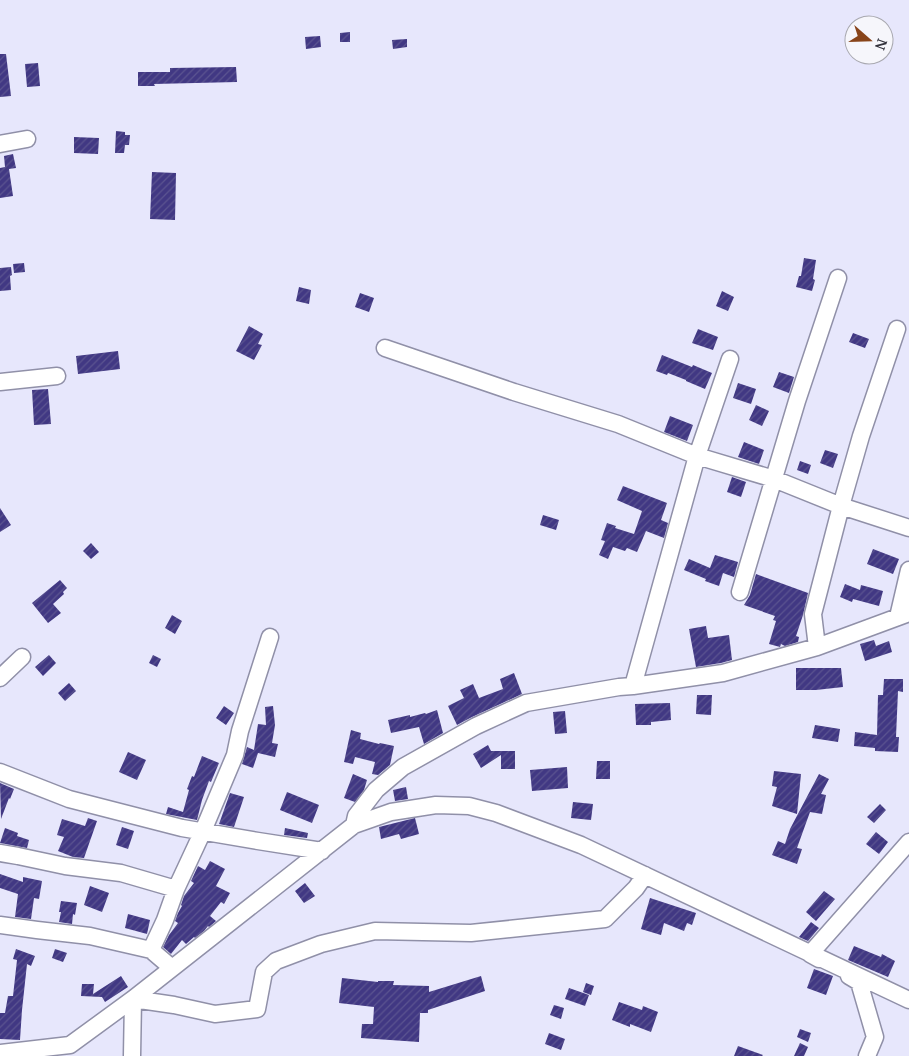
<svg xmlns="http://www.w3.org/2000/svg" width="909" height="1056" viewBox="0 0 909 1056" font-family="'PT Serif',serif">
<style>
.building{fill:url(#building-hatch)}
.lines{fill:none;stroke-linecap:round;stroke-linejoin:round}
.minor-casing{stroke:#9090a8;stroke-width:19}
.minor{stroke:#fff;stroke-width:16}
</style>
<defs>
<pattern id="building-hatch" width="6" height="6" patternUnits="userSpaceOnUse" patternTransform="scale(1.25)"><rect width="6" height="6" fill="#413883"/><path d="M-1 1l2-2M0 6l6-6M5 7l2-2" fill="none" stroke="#5b5490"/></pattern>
</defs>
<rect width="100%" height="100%" fill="#e7e7fc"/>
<!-- building -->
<path class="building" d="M 350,32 L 350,42 L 340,42 L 340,33 Z
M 320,36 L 321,47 L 306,49 L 305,37 Z
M 407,39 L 407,47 L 393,49 L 392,40 Z
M 0,54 L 6,54 L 11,96 L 0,97 Z
M 38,63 L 40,86 L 27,87 L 25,64 Z
M 236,67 L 237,82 L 154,84 L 155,86 L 138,86 L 138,72 L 170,72 L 170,68 Z
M 116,131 L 125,132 L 125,135 L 130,135 L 129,145 L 125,145 L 124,153 L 115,153 Z
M 74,137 L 99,138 L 98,154 L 74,153 Z
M 13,154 L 16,168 L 9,169 L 13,196 L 0,198 L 0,168 L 5,167 L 4,156 Z
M 152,172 L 176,173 L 175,220 L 150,219 Z
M 804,258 L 816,260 L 813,279 L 815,280 L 812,291 L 796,287 L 799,276 L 801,276 Z
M 24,263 L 25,272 L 14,273 L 13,264 Z
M 11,267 L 12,275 L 10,276 L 11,290 L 0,291 L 0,268 Z
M 299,287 L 311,290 L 309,304 L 296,301 Z
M 722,291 L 734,297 L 728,311 L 716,306 Z
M 360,293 L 374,298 L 369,312 L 355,307 Z
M 249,326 L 263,334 L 258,344 L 262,345 L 254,360 L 236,351 Z
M 698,329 L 718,337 L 713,350 L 692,343 Z
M 853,333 L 869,339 L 865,348 L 849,342 Z
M 118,351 L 120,369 L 78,374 L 76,356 Z
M 662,355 L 692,367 L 693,365 L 712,373 L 705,389 L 686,381 L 686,380 L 668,373 L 667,375 L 656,371 Z
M 779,372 L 794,377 L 789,393 L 773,387 Z
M 738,383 L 756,389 L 751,404 L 733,398 Z
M 48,389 L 51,424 L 34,425 L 32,390 Z
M 756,405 L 769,411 L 762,426 L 749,420 Z
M 670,416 L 693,425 L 687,441 L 664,432 Z
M 744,442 L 764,450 L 759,464 L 738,457 Z
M 825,450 L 838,454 L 833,468 L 820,463 Z
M 800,461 L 811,465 L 808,474 L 797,470 Z
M 732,477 L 746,482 L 741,497 L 727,492 Z
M 623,486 L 667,503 L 661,520 L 668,523 L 664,538 L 646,531 L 637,552 L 627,548 L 625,551 L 613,547 L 608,559 L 599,555 L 605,541 L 601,540 L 607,523 L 616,526 L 615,528 L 634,534 L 642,511 L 617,500 Z
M 0,508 L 11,525 L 0,532 Z
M 543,515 L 559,520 L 556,530 L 540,525 Z
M 91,543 L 99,552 L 91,559 L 83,551 Z
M 873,549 L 899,559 L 893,574 L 867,564 Z
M 715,555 L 738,562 L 734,577 L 723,573 L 719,586 L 705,581 L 706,579 L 684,570 L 689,559 L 710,568 Z
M 756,574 L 808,593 L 803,615 L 796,636 L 799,637 L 798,642 L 785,646 L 781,644 L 780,647 L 769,644 L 776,621 L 773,620 L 775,616 L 744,605 L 750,595 Z
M 60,580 L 67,588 L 63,592 L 64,594 L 53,604 L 61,613 L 48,623 L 32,603 Z
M 845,584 L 860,590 L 861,585 L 883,591 L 879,606 L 853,599 L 852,602 L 840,597 Z
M 172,615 L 182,621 L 175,634 L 165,628 Z
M 706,626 L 708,638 L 729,635 L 732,660 L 721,663 L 696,667 L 689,629 Z
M 874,640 L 876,646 L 889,641 L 892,652 L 865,661 L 860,644 Z
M 49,655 L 56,663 L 43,676 L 35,667 Z
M 153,655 L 161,659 L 157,667 L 149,663 Z
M 796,668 L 841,668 L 843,687 L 816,690 L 796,690 Z
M 514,673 L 522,694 L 472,717 L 457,725 L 448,706 L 464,698 L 460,690 L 473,684 L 479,698 L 503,689 L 500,679 Z
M 884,679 L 903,679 L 903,692 L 898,691 L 896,737 L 899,737 L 898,752 L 875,751 L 875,748 L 854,746 L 855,732 L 877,735 L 878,695 L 883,695 Z
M 69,683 L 76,691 L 65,701 L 58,693 Z
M 697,695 L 712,695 L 711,715 L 696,714 Z
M 670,703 L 671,720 L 651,722 L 651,725 L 636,725 L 635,704 Z
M 224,706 L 234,713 L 226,725 L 216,718 Z
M 273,706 L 275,725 L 272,743 L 278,744 L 275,757 L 258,753 L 253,768 L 242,764 L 247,747 L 254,750 L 258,724 L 266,725 L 265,707 Z
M 437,710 L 443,733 L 424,744 L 419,727 L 391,733 L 388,720 L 410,715 L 410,717 L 425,713 L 426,714 Z
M 565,711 L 567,733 L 555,734 L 553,712 Z
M 815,725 L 840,729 L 838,742 L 812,738 Z
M 351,730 L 361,733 L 360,739 L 379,744 L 380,743 L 394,746 L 390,765 L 378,775 L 372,774 L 375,762 L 355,757 L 353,764 L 344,762 Z
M 488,745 L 491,751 L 515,751 L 515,769 L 501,769 L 501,755 L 481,768 L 473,754 Z
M 128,752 L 146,760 L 137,780 L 119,772 Z
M 202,756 L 219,763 L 211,782 L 209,781 L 202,800 L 197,820 L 166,814 L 168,807 L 183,812 L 189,790 L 187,789 L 192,776 L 194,777 Z
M 597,761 L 610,761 L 610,779 L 596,779 Z
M 567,767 L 568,788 L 532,791 L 530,770 Z
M 774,771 L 801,774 L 797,814 L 772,806 L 777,787 L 772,786 Z
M 353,774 L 367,780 L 364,790 L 355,802 L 344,798 Z
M 819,774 L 829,779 L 821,794 L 826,795 L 822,814 L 810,812 L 797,848 L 802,849 L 797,864 L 772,855 L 778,841 L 785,844 L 790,829 Z
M 0,783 L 14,789 L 10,799 L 9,798 L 1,819 Z
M 406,787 L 408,799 L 395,801 L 393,790 Z
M 287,792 L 319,805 L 312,823 L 280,810 Z
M 230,793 L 244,797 L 234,827 L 219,824 Z
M 573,802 L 593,804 L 591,820 L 571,818 Z
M 880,804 L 886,810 L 874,823 L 867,817 Z
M 88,818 L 97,821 L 84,858 L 73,857 L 58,851 L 64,837 L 57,835 L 62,819 L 85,826 Z
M 415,818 L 419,834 L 401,839 L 399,834 L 381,839 L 379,827 Z
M 122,827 L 134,831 L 128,849 L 116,845 Z
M 5,828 L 18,833 L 17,836 L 29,840 L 27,848 L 0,843 Z
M 285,828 L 308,833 L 307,838 L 284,835 Z
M 876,832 L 888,842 L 879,854 L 866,844 Z
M 210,861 L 225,869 L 216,886 L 230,893 L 224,904 L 221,902 L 210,916 L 216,921 L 209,927 L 208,926 L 204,931 L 195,938 L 194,937 L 186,944 L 182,940 L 171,954 L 163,947 L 169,935 L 178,923 L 175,921 L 178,913 L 182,906 L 181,905 L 184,896 L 194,883 L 191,881 L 198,866 L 205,870 Z
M 0,874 L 23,882 L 23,877 L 42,881 L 39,899 L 34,898 L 31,919 L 15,917 L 18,894 L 0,888 Z
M 305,883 L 315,896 L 304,903 L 295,891 Z
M 90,886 L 109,893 L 102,912 L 84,905 Z
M 824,891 L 835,899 L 816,921 L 806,912 Z
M 650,898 L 696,913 L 692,925 L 687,923 L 684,931 L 664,923 L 661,935 L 641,929 Z
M 61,901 L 77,903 L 75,915 L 73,914 L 72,924 L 59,922 L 61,912 L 59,912 Z
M 128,914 L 150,920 L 147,934 L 125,928 Z
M 811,922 L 819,928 L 808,941 L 799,937 Z
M 854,946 L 881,957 L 882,954 L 895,961 L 888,977 L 848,960 Z
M 16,949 L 35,956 L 31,966 L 27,964 L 22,1010 L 20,1040 L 0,1039 L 0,1013 L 5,1013 L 8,996 L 13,996 L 17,960 L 13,959 Z
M 55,949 L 67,953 L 63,962 L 52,958 Z
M 814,969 L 833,976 L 826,995 L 807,988 Z
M 121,976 L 128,987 L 105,1002 L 102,997 L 81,996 L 82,984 L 94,984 L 93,994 Z
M 481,976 L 485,991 L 428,1010 L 428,1013 L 420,1013 L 419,1042 L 361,1038 L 362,1024 L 373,1024 L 374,1007 L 339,1003 L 342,978 L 378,982 L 378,981 L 394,981 L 393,985 L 429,986 L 429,992 Z
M 586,983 L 594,986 L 591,995 L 583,992 Z
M 569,988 L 589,995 L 585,1006 L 565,999 Z
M 619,1002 L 642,1010 L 643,1006 L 658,1012 L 651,1032 L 630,1024 L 630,1027 L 612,1020 Z
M 554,1005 L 564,1008 L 561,1019 L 550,1015 Z
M 800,1029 L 811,1033 L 808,1042 L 797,1037 Z
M 549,1033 L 565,1039 L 561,1050 L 545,1044 Z
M 800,1043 L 808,1047 L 804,1056 L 794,1056 Z
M 738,1046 L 763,1055 L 762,1056 L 734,1056 Z"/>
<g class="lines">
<defs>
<path id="minor" d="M 0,144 L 27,139
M 385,348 L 514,392 L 618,424 L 697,456 L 774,479 L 841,506 L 909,528
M 0,382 L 57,376
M 740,592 L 797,401 L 838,278
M 898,617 L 909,570
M 817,647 L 813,614 L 841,506 L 861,436 L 897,329
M 0,678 L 22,657
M 633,686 L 697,456 L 730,359
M 0,772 L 69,799 L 182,828 L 258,841 L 322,851
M 354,825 L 356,816 L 376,790 L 403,767 L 476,726 L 526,703 L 619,687 L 633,686 L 723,673 L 817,647 L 909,613
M 0,853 L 18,856 L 65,866 L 121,873 L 176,889
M 0,925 L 37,930 L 90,936 L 151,950
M 819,959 L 810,954 L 909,842
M 172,968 L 151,950 L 165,920 L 176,889 L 203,831 L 235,755 L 240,731 L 270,637
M 849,976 L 859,982 L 875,1037 L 867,1056
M 0,1053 L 70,1045 L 133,999 L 354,825 L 391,812 L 436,805 L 469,806 L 496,813 L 581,845 L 909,1000
M 132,1056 L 133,999 L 174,1005 L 215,1014 L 257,1009 L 264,972 L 276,961 L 321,944 L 375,931 L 471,933 L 605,919 L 636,888 L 645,875"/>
</defs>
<!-- minor casing -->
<use href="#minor" class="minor-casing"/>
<!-- minor -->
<use href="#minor" class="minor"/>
</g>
<!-- north arrow -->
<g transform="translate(869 40) rotate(110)"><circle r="24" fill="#f6f6fb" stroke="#a8a8af"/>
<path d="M0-4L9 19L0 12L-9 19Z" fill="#88441a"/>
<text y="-8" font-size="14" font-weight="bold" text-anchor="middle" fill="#33333d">N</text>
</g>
</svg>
